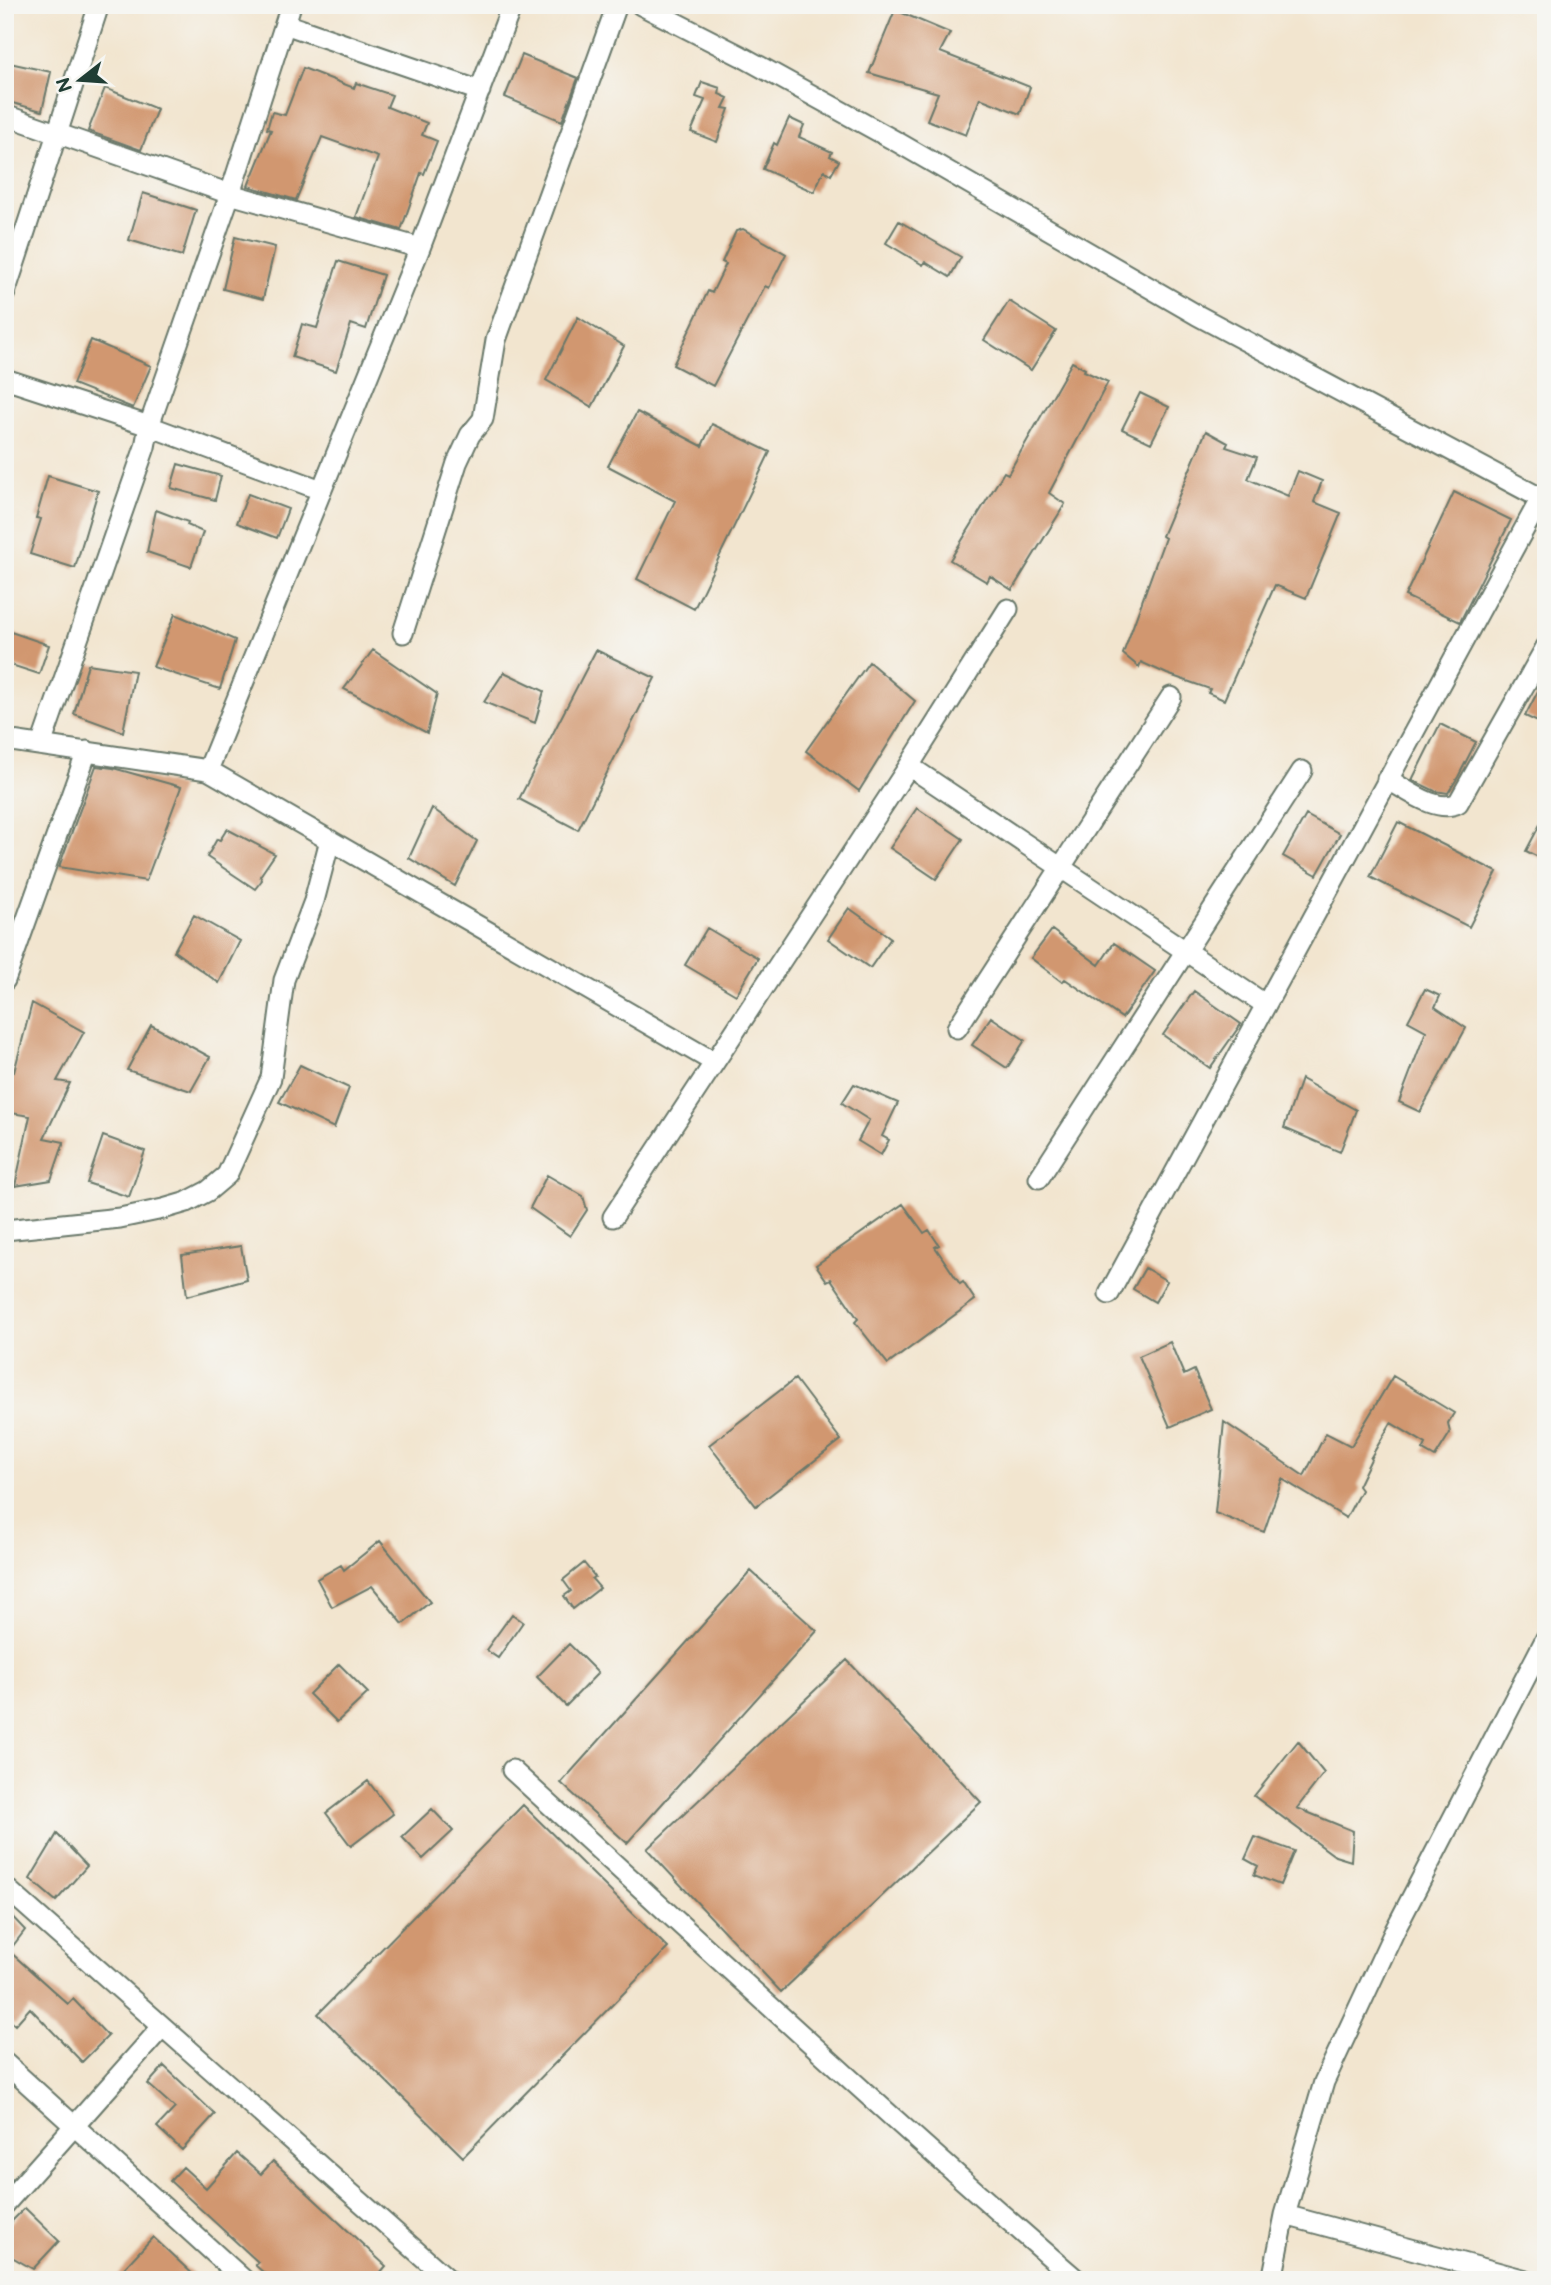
<svg xmlns="http://www.w3.org/2000/svg" width="1551" height="2285" viewBox="0 0 1551 2285" font-family="'Balsamiq Sans',sans-serif">
<style>
.building{fill:#d1976f}
.lines{fill:none;stroke-linecap:round;stroke-linejoin:round}
.minor-casing{stroke:#69786a;stroke-width:23}
.minor{stroke:#fff;stroke-width:19}
</style>
<rect width="100%" height="100%" fill="#f6f6f2"/>
<filter id="ink" filterUnits="userSpaceOnUse"><feTurbulence type="fractalNoise" baseFrequency=".0143" numOctaves="2"/><feDisplacementMap in="SourceGraphic" scale="14" xChannelSelector="R" yChannelSelector="G"/><feConvolveMatrix kernelMatrix="1 2 1 2 8 2 1 2 1" color-interpolation-filters="sRGB"/></filter>
<filter id="wash" filterUnits="userSpaceOnUse"><feTurbulence type="fractalNoise" baseFrequency=".00686" numOctaves="4" result="noise"/><feDisplacementMap in="SourceGraphic" scale="28" xChannelSelector="R" yChannelSelector="G"/><feGaussianBlur stdDeviation="1.57" result="paint"/><feColorMatrix in="noise" values="0 0 0 0 0 0 0 0 0 0 0 0 0 0 0 0 0 1.4 0 .05"/><feComposite in="paint" operator="in"/></filter>
<g filter="url(#wash)">
<rect width="100%" height="100%" fill="#f2e5cf"/>
<g id="blocks">
<!-- building -->
<path class="building" d="M 895,10 L 950,33 L 940,52 L 1030,87 L 1020,114 L 980,98 L 966,135 L 927,120 L 938,93 L 869,73 Z
M 522,55 L 578,78 L 562,121 L 505,97 Z
M 5,62 L 51,72 L 42,111 L 5,101 Z
M 303,68 L 354,88 L 356,83 L 392,95 L 387,107 L 427,123 L 422,135 L 437,141 L 424,174 L 421,173 L 401,230 L 356,217 L 378,157 L 322,137 L 296,200 L 248,186 L 271,130 L 267,129 L 272,112 L 285,115 Z
M 702,82 L 720,88 L 719,94 L 728,98 L 723,108 L 729,109 L 717,142 L 691,132 L 705,100 L 696,97 Z
M 105,88 L 157,109 L 141,150 L 88,131 Z
M 789,118 L 804,125 L 799,137 L 832,152 L 830,156 L 839,161 L 831,175 L 824,170 L 814,192 L 763,169 L 774,143 L 777,145 Z
M 143,193 L 196,210 L 182,256 L 129,240 Z
M 899,221 L 961,257 L 950,277 L 925,262 L 923,265 L 886,243 Z
M 743,229 L 786,254 L 769,288 L 765,286 L 713,386 L 673,365 L 708,291 L 712,293 L 726,264 L 722,262 L 736,231 Z
M 235,237 L 275,247 L 263,299 L 223,289 Z
M 338,261 L 383,275 L 366,329 L 351,324 L 336,371 L 292,357 L 302,324 L 317,328 Z
M 1009,301 L 1056,331 L 1031,370 L 984,340 Z
M 578,317 L 624,346 L 592,407 L 546,380 Z
M 91,340 L 151,366 L 133,408 L 73,384 Z
M 1072,362 L 1085,369 L 1084,371 L 1108,382 L 1049,493 L 1065,504 L 1012,590 L 990,576 L 987,582 L 950,560 L 1004,472 L 1008,474 Z
M 1140,393 L 1169,407 L 1151,443 L 1122,429 Z
M 637,412 L 702,446 L 712,424 L 770,452 L 694,609 L 637,579 L 675,501 L 608,466 Z
M 1206,431 L 1228,443 L 1226,447 L 1257,457 L 1248,479 L 1288,496 L 1298,471 L 1322,481 L 1314,502 L 1341,513 L 1306,598 L 1275,585 L 1224,700 L 1208,693 L 1210,689 L 1167,674 L 1141,662 L 1139,667 L 1123,654 L 1165,538 L 1162,536 Z
M 178,464 L 221,476 L 215,500 L 171,488 Z
M 48,476 L 98,491 L 75,568 L 30,554 L 41,519 L 36,518 Z
M 1454,492 L 1511,520 L 1460,622 L 1405,596 Z
M 248,494 L 288,509 L 277,538 L 237,523 Z
M 156,510 L 188,522 L 187,525 L 203,532 L 191,567 L 147,552 Z
M 175,614 L 235,640 L 220,689 L 153,667 Z
M 5,630 L 49,645 L 39,674 L 5,663 Z
M 373,650 L 437,694 L 427,733 L 344,689 Z
M 596,650 L 655,678 L 578,830 L 519,799 Z
M 869,662 L 915,701 L 859,791 L 806,751 Z
M 88,664 L 135,671 L 123,732 L 74,714 Z
M 504,672 L 544,691 L 535,723 L 484,702 Z
M 1546,676 L 1546,716 L 1542,724 L 1525,716 Z
M 1440,724 L 1476,742 L 1458,777 L 1448,793 L 1435,791 L 1412,780 Z
M 96,766 L 113,768 L 181,787 L 146,881 L 59,867 Z
M 432,808 L 477,841 L 455,886 L 409,858 Z
M 917,808 L 963,839 L 936,879 L 890,848 Z
M 1546,813 L 1546,861 L 1526,851 Z
M 1306,815 L 1340,834 L 1317,875 L 1283,856 Z
M 1398,822 L 1497,872 L 1469,927 L 1370,877 Z
M 227,829 L 275,854 L 260,876 L 262,880 L 255,889 L 207,857 L 217,839 L 220,840 Z
M 849,908 L 891,938 L 870,968 L 828,939 Z
M 194,915 L 240,941 L 219,983 L 174,951 Z
M 707,928 L 758,958 L 736,995 L 685,965 Z
M 1052,930 L 1099,965 L 1114,943 L 1155,971 L 1122,1018 L 1065,979 L 1062,982 L 1031,958 Z
M 1425,989 L 1440,996 L 1435,1007 L 1466,1028 L 1420,1112 L 1399,1102 L 1426,1031 L 1408,1021 Z
M 1194,991 L 1241,1024 L 1210,1068 L 1163,1035 Z
M 32,1003 L 84,1032 L 57,1081 L 70,1083 L 44,1138 L 64,1142 L 51,1180 L 15,1186 L 30,1116 L 5,1112 L 5,1070 L 14,1072 Z
M 991,1017 L 1025,1040 L 1007,1068 L 972,1045 Z
M 151,1025 L 210,1057 L 191,1091 L 127,1070 Z
M 300,1065 L 349,1088 L 334,1128 L 279,1102 Z
M 1301,1079 L 1356,1110 L 1340,1152 L 1284,1128 Z
M 854,1084 L 898,1103 L 882,1136 L 889,1140 L 881,1155 L 858,1141 L 869,1120 L 842,1103 Z
M 103,1136 L 145,1151 L 129,1197 L 87,1183 Z
M 547,1175 L 583,1196 L 587,1210 L 570,1236 L 530,1208 Z
M 903,1204 L 924,1233 L 929,1230 L 939,1245 L 935,1247 L 960,1284 L 963,1282 L 975,1300 L 888,1364 L 855,1322 L 858,1319 L 831,1279 L 827,1281 L 816,1265 Z
M 241,1246 L 247,1280 L 187,1296 L 182,1255 Z
M 1145,1268 L 1167,1281 L 1155,1302 L 1133,1289 Z
M 1170,1342 L 1184,1375 L 1194,1370 L 1211,1409 L 1170,1427 L 1139,1356 Z
M 1393,1376 L 1454,1413 L 1448,1423 L 1450,1433 L 1435,1457 L 1423,1450 L 1426,1444 L 1391,1423 L 1371,1457 L 1372,1457 L 1358,1486 L 1361,1490 L 1346,1518 L 1282,1479 L 1264,1532 L 1215,1513 L 1224,1422 L 1304,1476 L 1326,1433 L 1351,1446 Z
M 795,1379 L 841,1440 L 756,1506 L 709,1445 Z
M 380,1541 L 430,1602 L 403,1624 L 372,1586 L 332,1607 L 317,1579 L 341,1565 L 344,1570 Z
M 584,1563 L 595,1577 L 592,1579 L 600,1588 L 573,1609 L 564,1596 L 571,1591 L 563,1580 Z
M 751,1571 L 817,1631 L 627,1843 L 561,1783 Z
M 512,1614 L 523,1622 L 498,1658 L 486,1650 Z
M 569,1644 L 598,1673 L 566,1706 L 537,1677 Z
M 847,1660 L 981,1802 L 781,1992 L 647,1849 Z
M 339,1664 L 368,1693 L 337,1722 L 309,1694 Z
M 1298,1741 L 1324,1773 L 1297,1808 L 1353,1831 L 1351,1861 L 1335,1856 L 1254,1796 Z
M 368,1781 L 393,1814 L 351,1846 L 326,1813 Z
M 523,1805 L 668,1948 L 463,2157 L 318,2014 Z
M 432,1809 L 453,1831 L 423,1859 L 402,1837 Z
M 57,1834 L 87,1866 L 56,1901 L 30,1879 Z
M 1255,1837 L 1294,1851 L 1280,1885 L 1254,1875 L 1258,1866 L 1245,1859 Z
M 5,1909 L 25,1930 L 9,1951 L 68,2004 L 73,1999 L 108,2036 L 82,2062 L 30,2008 L 15,2025 L 5,2016 Z
M 164,2066 L 215,2114 L 182,2150 L 157,2127 L 175,2108 L 148,2084 Z
M 237,2153 L 261,2174 L 273,2161 L 386,2266 L 374,2280 L 272,2280 L 255,2265 L 258,2262 L 170,2181 L 183,2167 L 206,2188 Z
M 25,2208 L 59,2241 L 33,2269 L 5,2253 L 5,2228 Z
M 153,2237 L 199,2280 L 113,2280 Z"/>
</g>
</g>
<g filter="url(#ink)">
<use href="#blocks" fill-opacity="0" stroke="#69786a" stroke-width="2"/>
<g class="lines">
<defs>
<path id="minor" d="M 641,5 L 741,56 L 899,143 L 1197,315 L 1546,501
M 285,24 L 480,91
M 5,115 L 230,194 L 420,248
M 5,293 L 99,5
M 5,379 L 149,426 L 321,490
M 403,633 L 457,463 L 470,435 L 483,419 L 496,340 L 617,5
M 5,740 L 208,770 L 714,1062
M 41,745 L 145,447 L 149,426 L 230,194 L 291,5
M 909,766 L 1266,1005
M 208,770 L 420,248 L 512,5
M 1387,779 C 1406,789 1436,814 1458,803 L 1546,647
M 5,980 L 87,751
M 957,1028 L 1171,697
M 1039,1178 L 1302,771
M 613,1217 L 909,766 L 1008,609
M 5,1230 L 120,1218 L 163,1209 L 187,1202 L 208,1191 L 227,1175 L 271,1078 L 284,980 L 314,901 L 330,840
M 1109,1294 L 1541,498
M 512,1770 C 699,1941 885,2114 1077,2280
M 5,1887 L 449,2280
M 5,2063 L 244,2280
M 5,2204 L 162,2027
M 1285,2215 L 1526,2280
M 1272,2280 L 1285,2215 L 1324,2082 L 1395,1930 L 1546,1638"/>
</defs>
<!-- minor casing -->
<use href="#minor" class="minor-casing"/>
<!-- minor -->
<use href="#minor" class="minor"/>
</g>
</g>
<!-- margin -->
<rect width="1551" height="2285" fill="none" stroke="#f6f6f2" stroke-width="28"/>
<!-- north arrow -->
<g transform="translate(80 80) rotate(253)" stroke="#f6f6f2" stroke-width="5" paint-order="stroke">
<path d="M0-5L12 26L0 18L-12 26Z" fill="#1f3d34"/>
<text y="-10" font-size="19" font-weight="bold" text-anchor="middle" fill="#1f3d34">N</text>
</g>
</svg>
